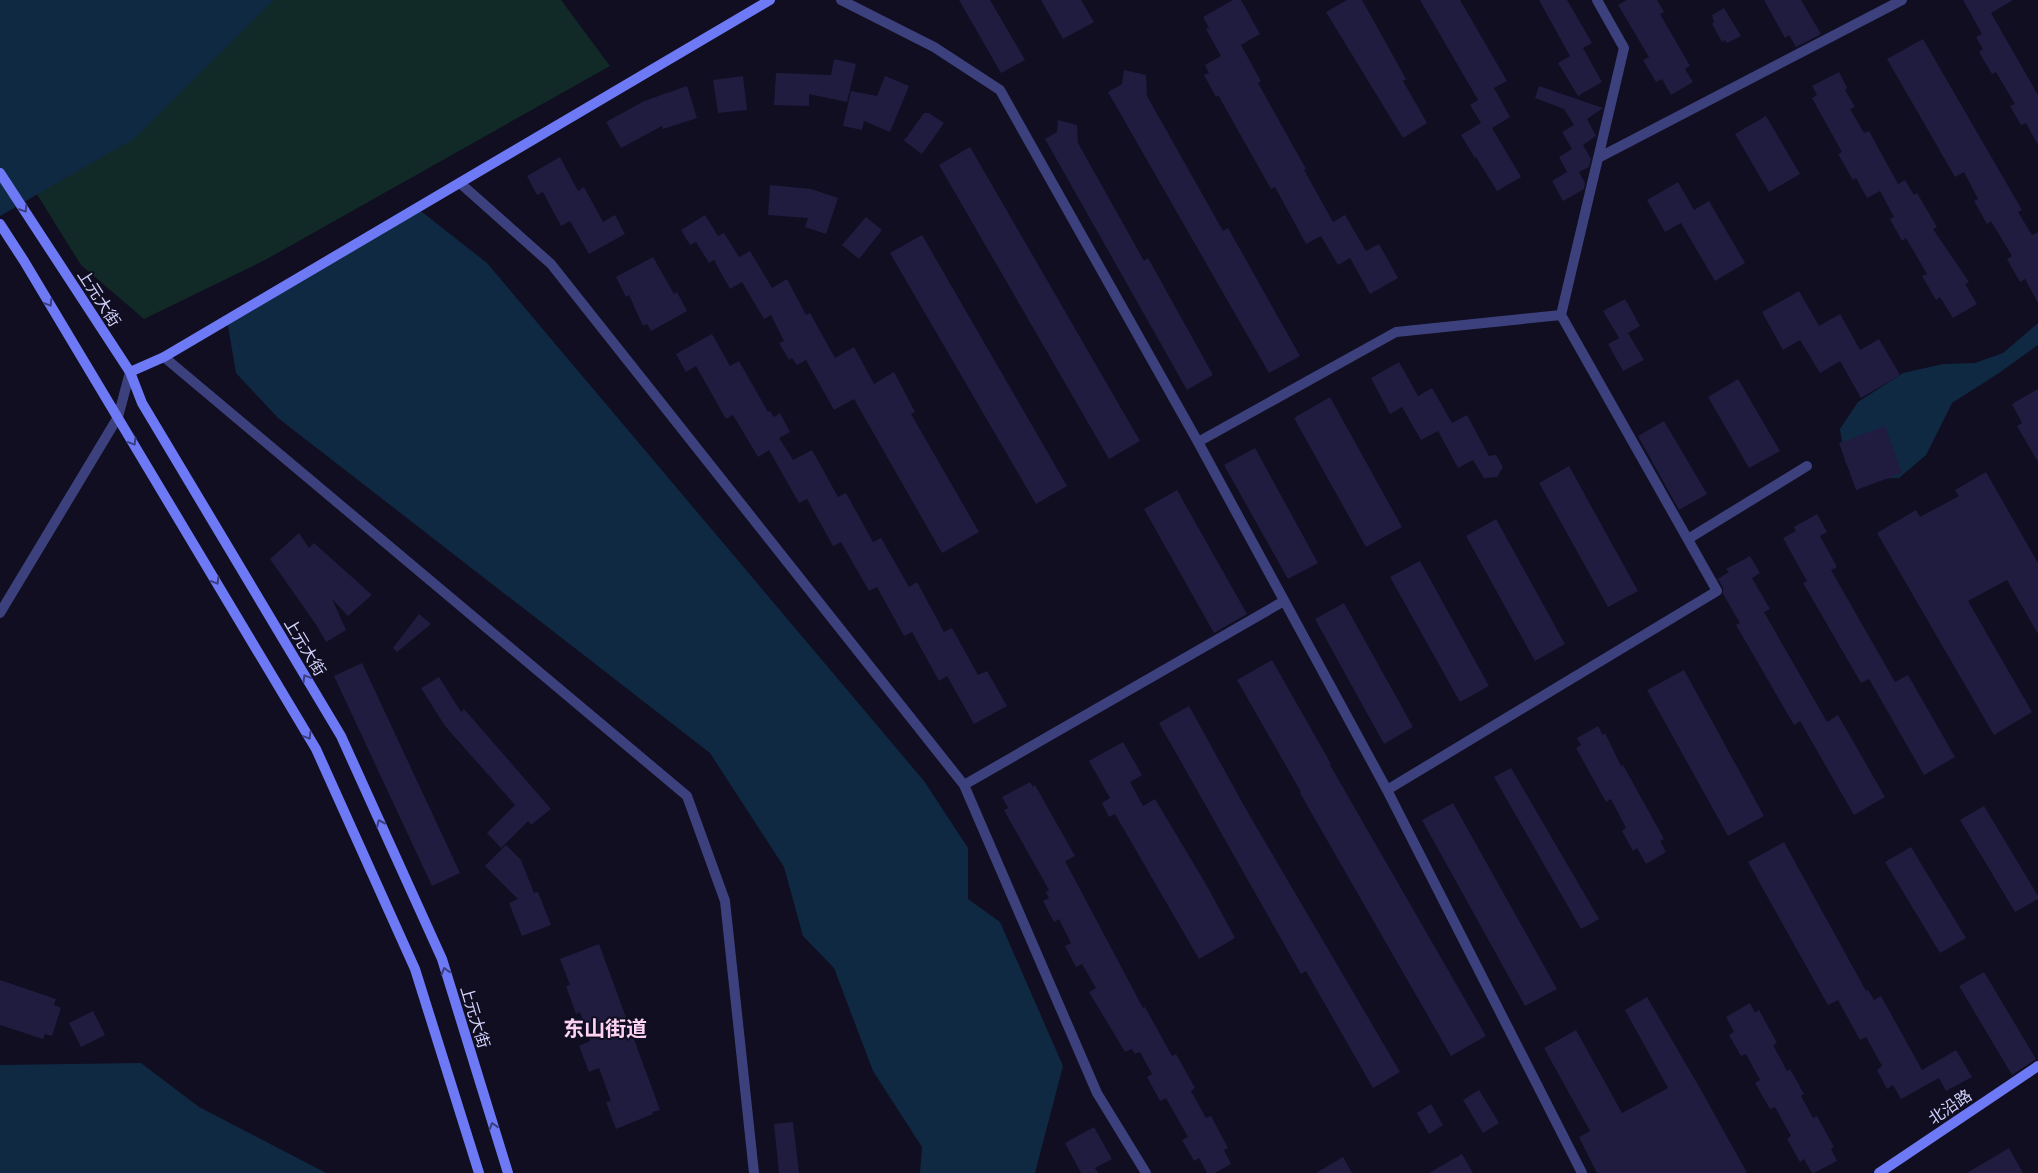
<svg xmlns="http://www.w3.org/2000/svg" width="2038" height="1173" viewBox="0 0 2038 1173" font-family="Helvetica,'Noto Sans SC',sans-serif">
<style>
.green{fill:#122a27}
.water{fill:#102943}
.building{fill:#1f1c40}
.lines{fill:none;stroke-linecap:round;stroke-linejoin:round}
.street{stroke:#3c417d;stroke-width:10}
.secondary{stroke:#6e79f6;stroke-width:10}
.oneway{stroke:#3a3e80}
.labels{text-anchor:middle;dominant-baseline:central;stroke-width:4;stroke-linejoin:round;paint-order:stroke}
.street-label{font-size:16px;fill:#d1d1fc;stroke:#100e20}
.district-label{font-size:21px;font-weight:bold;fill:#fcd3f2;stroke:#100e20}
</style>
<rect width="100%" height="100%" fill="#100e20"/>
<!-- green -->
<path class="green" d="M 0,0 L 561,0 L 610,66 L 265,260 L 144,319 L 81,265 L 0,135 Z"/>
<!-- water -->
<path class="water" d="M 0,0 L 274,0 L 135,138 L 0,216 Z
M 417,208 L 487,263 L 924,781 L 968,848 L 968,899 L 1000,922 L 1063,1066 L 1035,1173 L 920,1173 L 922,1147 L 873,1071 L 834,968 L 803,936 L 784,867 L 710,753 L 278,418 L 236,373 L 227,320 Z
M 2038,323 L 2038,345 L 1999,373 L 1952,403 L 1926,455 L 1899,478 L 1866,479 L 1845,462 L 1840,429 L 1858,402 L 1903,373 L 1943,364 L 1975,363 L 2003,353 Z
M 141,1063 L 199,1107 L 326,1173 L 0,1173 L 0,1065 Z"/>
<!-- building -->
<path class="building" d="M 959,0 L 990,0 L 1025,60 L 1001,73 Z
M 1041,0 L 1081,0 L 1094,22 L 1063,39 Z
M 1233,0 L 1241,0 L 1260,34 L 1241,45 L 1261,81 L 1258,83 L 1306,169 L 1304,170 L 1333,222 L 1345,215 L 1366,251 L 1379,244 L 1398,278 L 1370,294 L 1350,258 L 1338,265 L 1321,236 L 1306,244 L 1275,187 L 1271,189 L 1218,95 L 1216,97 L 1204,75 L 1209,73 L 1205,65 L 1221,56 L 1206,29 L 1209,28 L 1203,17 Z
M 1347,0 L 1362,0 L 1406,79 L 1403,81 L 1427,123 L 1403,138 L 1326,12 Z
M 1420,0 L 1460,0 L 1507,81 L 1494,88 L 1510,117 L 1492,128 L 1521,177 L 1497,191 L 1476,157 L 1475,158 L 1461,135 L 1481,123 L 1470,105 L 1478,100 Z
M 1539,0 L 1567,0 L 1592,43 L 1583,48 L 1602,82 L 1578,96 L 1558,63 L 1570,56 Z
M 1627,0 L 1657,0 L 1664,12 L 1660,14 L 1690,66 L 1685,69 L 1693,82 L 1671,95 L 1662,79 L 1656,82 L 1643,60 L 1649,57 L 1618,5 Z
M 1764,0 L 1801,0 L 1821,34 L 1796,47 L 1789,35 L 1785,38 Z
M 1963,0 L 2013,0 L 1991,13 L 2038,95 L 2038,145 L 2026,123 L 2021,125 L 2010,106 L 2015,104 L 1996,72 L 1992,74 L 1979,52 L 1983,49 L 1976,37 L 1982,34 Z
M 1724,8 L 1741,36 L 1727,43 L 1725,40 L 1722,42 L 1712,24 L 1714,22 L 1712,15 Z
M 1923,39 L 2022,210 L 2018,212 L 2032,235 L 2038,232 L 2038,303 L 2025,279 L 2020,282 L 2007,259 L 2012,256 L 1991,221 L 1987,224 L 1974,201 L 1978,199 L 1964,172 L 1955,177 L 1887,59 Z
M 834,59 L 856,64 L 847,102 L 809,94 L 809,106 L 774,105 L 776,73 L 831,75 Z
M 1124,70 L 1146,75 L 1147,96 L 1223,231 L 1228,228 L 1300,356 L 1269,373 L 1108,92 L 1122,84 Z
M 1839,72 L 1847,88 L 1845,90 L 1855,107 L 1850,109 L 1864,133 L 1869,131 L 1898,184 L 1905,180 L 1914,195 L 1917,193 L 1937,227 L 1933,229 L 1969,282 L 1965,284 L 1977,304 L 1953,318 L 1940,297 L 1936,300 L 1922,276 L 1927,274 L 1906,238 L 1902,241 L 1890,219 L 1894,217 L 1880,191 L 1867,198 L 1856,178 L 1853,180 L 1838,154 L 1842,152 L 1812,98 L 1817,95 L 1812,86 Z
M 743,76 L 747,110 L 718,113 L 713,80 Z
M 885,76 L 909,86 L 890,132 L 864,121 L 862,130 L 843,126 L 851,91 L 877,96 Z
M 687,86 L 697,118 L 663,129 L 662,126 L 621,148 L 606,122 L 644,101 Z
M 1539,86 L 1603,108 L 1587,119 L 1596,136 L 1583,145 L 1591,159 L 1589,167 L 1579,172 L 1585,183 L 1584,189 L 1563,201 L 1552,181 L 1567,172 L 1559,157 L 1572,149 L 1562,132 L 1574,125 L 1564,109 L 1535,98 Z
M 924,113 L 929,113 L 944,123 L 922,154 L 903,140 L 906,138 Z
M 1766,116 L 1800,174 L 1769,192 L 1735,134 Z
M 1058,120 L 1077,125 L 1078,143 L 1144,261 L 1148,258 L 1213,375 L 1187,390 L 1045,139 L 1057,132 Z
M 970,147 L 1140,441 L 1109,459 L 939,165 Z
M 560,157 L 578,191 L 584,187 L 603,222 L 615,215 L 625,234 L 589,254 L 570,221 L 561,226 L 543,192 L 537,195 L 527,176 Z
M 1678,182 L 1694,210 L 1709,201 L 1745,263 L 1715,281 L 1681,223 L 1665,232 L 1647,200 Z
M 770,185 L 811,189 L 838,198 L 826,234 L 805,227 L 808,218 L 768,215 Z
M 705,215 L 718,236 L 724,233 L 739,257 L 750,251 L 772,288 L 787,279 L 806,315 L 810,313 L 835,358 L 854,347 L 874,384 L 894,372 L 915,412 L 911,414 L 979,532 L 942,553 L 854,399 L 834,410 L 806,360 L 797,365 L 792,358 L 789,360 L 779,343 L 784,341 L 771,315 L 764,319 L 742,282 L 730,289 L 714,260 L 709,263 L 696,242 L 690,245 L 681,230 Z
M 866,217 L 882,230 L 859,259 L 842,245 Z
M 922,235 L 1067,486 L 1036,504 L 890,253 Z
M 653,257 L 670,287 L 674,294 L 677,292 L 687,311 L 651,331 L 647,324 L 643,326 L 629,295 L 626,297 L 616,277 Z
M 1799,291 L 1819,326 L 1840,314 L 1860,350 L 1879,339 L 1900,375 L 1861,398 L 1840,361 L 1820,373 L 1800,340 L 1783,350 L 1762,312 Z
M 1625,299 L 1640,326 L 1619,338 L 1603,311 Z
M 1628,333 L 1644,360 L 1623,371 L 1608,344 Z
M 712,334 L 730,366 L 739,361 L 768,412 L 770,411 L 774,417 L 780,413 L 790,432 L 779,438 L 793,460 L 812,450 L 838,497 L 846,493 L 873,542 L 881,538 L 909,587 L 917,582 L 944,632 L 952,628 L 978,675 L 987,671 L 1007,706 L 974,724 L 947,676 L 939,681 L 912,632 L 904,636 L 877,587 L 869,591 L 841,542 L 833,546 L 807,499 L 799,503 L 769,450 L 758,457 L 733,415 L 726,419 L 696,366 L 686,372 L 676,354 Z
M 1399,362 L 1418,396 L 1432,388 L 1452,423 L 1467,415 L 1489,456 L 1496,455 L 1503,467 L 1497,477 L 1484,478 L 1473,460 L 1458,468 L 1438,431 L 1421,440 L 1402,407 L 1390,414 L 1371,378 Z
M 1738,379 L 1780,451 L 1749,468 L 1708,397 Z
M 2038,389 L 2038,462 L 2017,426 L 2022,423 L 2012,404 Z
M 1330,397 L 1402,527 L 1366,547 L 1294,418 Z
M 1664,421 L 1707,494 L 1679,510 L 1638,436 Z
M 1885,426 L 1902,473 L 1856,490 L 1839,443 Z
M 1255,448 L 1318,563 L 1288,579 L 1224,465 Z
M 1569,466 L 1638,591 L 1608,607 L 1539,483 Z
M 1986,472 L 2038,563 L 2038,634 L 2007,580 L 1968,601 L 2032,712 L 1994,735 L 1877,533 L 1916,510 L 1920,517 L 1959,496 L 1955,490 Z
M 1177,490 L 1247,614 L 1214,633 L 1144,509 Z
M 1817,514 L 1827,532 L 1820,536 L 1837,567 L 1831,570 L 1895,682 L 1908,675 L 1955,757 L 1924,775 L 1869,679 L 1861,683 L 1803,583 L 1807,581 L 1783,538 L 1796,531 L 1794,527 Z
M 1496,519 L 1565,644 L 1535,661 L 1466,536 Z
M 299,533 L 309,548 L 314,543 L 372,595 L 348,616 L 332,599 L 346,630 L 326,642 L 317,626 L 270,559 Z
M 1750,556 L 1760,573 L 1752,578 L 1770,609 L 1764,612 L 1827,722 L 1838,715 L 1885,797 L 1854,815 L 1800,721 L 1794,725 L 1736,625 L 1740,623 L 1723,594 L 1723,588 L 1718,579 L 1729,572 L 1726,569 Z
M 1420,561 L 1489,686 L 1460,702 L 1390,577 Z
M 1344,603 L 1413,727 L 1384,744 L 1315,619 Z
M 419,614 L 431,624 L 397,652 L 393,648 Z
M 1272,660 L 1331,764 L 1330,765 L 1486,1036 L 1451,1056 L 1300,793 L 1301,792 L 1237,680 Z
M 362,663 L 460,873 L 432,886 L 334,676 Z
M 1684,670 L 1764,816 L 1728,836 L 1647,690 Z
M 439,677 L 461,712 L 464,709 L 551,809 L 531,825 L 528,821 L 501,848 L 487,833 L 515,805 L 445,726 L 421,688 Z
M 1189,706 L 1247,811 L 1400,1072 L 1373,1088 L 1306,971 L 1301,974 L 1159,723 Z
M 1598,726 L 1603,735 L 1605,733 L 1621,766 L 1623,765 L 1664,839 L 1660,841 L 1666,852 L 1646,864 L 1637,848 L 1633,851 L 1622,831 L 1626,828 L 1611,799 L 1606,802 L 1576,748 L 1581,745 L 1577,738 Z
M 1123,742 L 1142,775 L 1130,782 L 1143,806 L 1155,799 L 1207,886 L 1235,938 L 1199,959 L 1115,814 L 1109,817 L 1102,803 L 1110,798 L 1089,761 Z
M 1511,768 L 1599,919 L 1581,929 L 1494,777 Z
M 1030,782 L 1033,787 L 1035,785 L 1075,856 L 1065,861 L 1143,1008 L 1145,1007 L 1172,1056 L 1176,1054 L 1195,1088 L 1191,1091 L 1206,1118 L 1211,1116 L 1228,1148 L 1224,1150 L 1231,1164 L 1215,1173 L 1207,1173 L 1199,1158 L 1194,1161 L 1182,1140 L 1188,1137 L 1166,1098 L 1160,1101 L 1147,1077 L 1152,1074 L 1140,1052 L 1135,1054 L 1132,1049 L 1125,1052 L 1089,992 L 1096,988 L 1082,964 L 1076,967 L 1065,946 L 1071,943 L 1059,919 L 1054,922 L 1043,901 L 1049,898 L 1046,892 L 1049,890 L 1004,810 L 1008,808 L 1002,797 Z
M 1453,803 L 1557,989 L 1525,1006 L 1422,820 Z
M 1984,806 L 2038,896 L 2038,899 L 2015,912 L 1960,820 Z
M 1784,842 L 1866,991 L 1868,990 L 1874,1000 L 1881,996 L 1922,1070 L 1956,1050 L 1972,1077 L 1946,1091 L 1939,1078 L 1901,1099 L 1893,1085 L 1887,1089 L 1877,1070 L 1882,1066 L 1866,1037 L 1860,1040 L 1838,1000 L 1828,1005 L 1748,862 Z
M 506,845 L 521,860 L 534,893 L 538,892 L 551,925 L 522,936 L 509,903 L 518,899 L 485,866 Z
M 1911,847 L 1966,938 L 1940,953 L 1885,862 Z
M 599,944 L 660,1110 L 652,1112 L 653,1114 L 616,1129 L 606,1102 L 611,1101 L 599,1068 L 589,1072 L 579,1046 L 590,1041 L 580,1012 L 576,1014 L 566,986 L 570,985 L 560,959 Z
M 1984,972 L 2036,1059 L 2012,1075 L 1959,986 Z
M 0,980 L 56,999 L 54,1005 L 61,1008 L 52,1036 L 45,1034 L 43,1039 L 0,1025 Z
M 1647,997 L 1701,1090 L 1747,1173 L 1597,1173 L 1579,1137 L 1590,1131 L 1544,1048 L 1576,1030 L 1622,1113 L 1668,1088 L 1625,1010 Z
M 1750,1003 L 1755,1013 L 1759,1010 L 1777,1043 L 1773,1045 L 1787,1071 L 1790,1069 L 1804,1094 L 1801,1096 L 1813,1118 L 1817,1116 L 1834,1147 L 1831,1149 L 1837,1161 L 1814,1173 L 1812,1173 L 1804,1159 L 1800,1162 L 1787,1139 L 1791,1136 L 1775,1107 L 1770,1109 L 1755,1083 L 1760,1080 L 1746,1054 L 1741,1056 L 1729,1035 L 1734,1032 L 1726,1017 Z
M 93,1011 L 105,1035 L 81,1047 L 69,1023 Z
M 1479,1090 L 1499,1123 L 1483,1133 L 1463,1100 Z
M 1431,1104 L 1443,1125 L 1429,1134 L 1417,1113 Z
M 793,1122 L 799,1173 L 779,1173 L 774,1124 Z
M 1094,1127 L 1112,1159 L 1095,1168 L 1098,1173 L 1081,1173 L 1065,1143 Z
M 2009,1148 L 2023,1173 L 1967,1173 Z
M 1462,1154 L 1473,1173 L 1429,1173 L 1455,1158 Z
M 1343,1157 L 1352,1173 L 1316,1173 Z"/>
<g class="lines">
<!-- street -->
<path class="street" d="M 841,0 L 934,47 L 1000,90 L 1198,442 L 1396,332 L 1561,315
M 1598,158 L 1902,0
M 460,183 L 551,264 L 964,785
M 164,357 L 687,796 L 725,901 L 754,1173
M 1198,442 L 1387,790 L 1582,1173
M 1688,539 L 1807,466
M 0,613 L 118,417 L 130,372
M 1387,790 L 1717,591 L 1561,315 L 1624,48 L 1597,0
M 1146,1173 L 1097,1093 L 964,785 L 1284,601"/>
<!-- secondary -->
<path class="secondary" d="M 0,173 L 130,372 L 142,403 L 341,736 L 442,959 L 508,1173
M 0,224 L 24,261 L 316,749 L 415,969 L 479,1173
M 130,372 L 164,357 L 770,0
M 1879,1173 L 2038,1066"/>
</g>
<!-- one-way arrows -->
<defs><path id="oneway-chevron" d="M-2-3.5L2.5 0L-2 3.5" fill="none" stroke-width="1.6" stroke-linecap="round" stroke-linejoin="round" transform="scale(1.25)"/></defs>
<g class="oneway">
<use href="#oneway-chevron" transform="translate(24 209) rotate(57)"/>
<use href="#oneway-chevron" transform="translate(49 303) rotate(59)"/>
<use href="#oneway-chevron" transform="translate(133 442) rotate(59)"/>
<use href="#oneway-chevron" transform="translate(216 581) rotate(59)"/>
<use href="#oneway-chevron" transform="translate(306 678) rotate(-121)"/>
<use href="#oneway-chevron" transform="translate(308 736) rotate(59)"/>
<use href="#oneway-chevron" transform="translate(380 823) rotate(-114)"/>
<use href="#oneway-chevron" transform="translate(445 971) rotate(-107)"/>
<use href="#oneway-chevron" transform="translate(493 1126) rotate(-107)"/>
</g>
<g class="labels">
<!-- street labels -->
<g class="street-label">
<text transform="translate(99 298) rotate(57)">上元大街</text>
<text transform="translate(305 647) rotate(59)">上元大街</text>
<text transform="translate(475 1017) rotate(73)">上元大街</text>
<text transform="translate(1950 1107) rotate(-34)">北沿路</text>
</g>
<!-- district labels -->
<g class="district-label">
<text x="605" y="1028">东山街道</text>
</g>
</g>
</svg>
